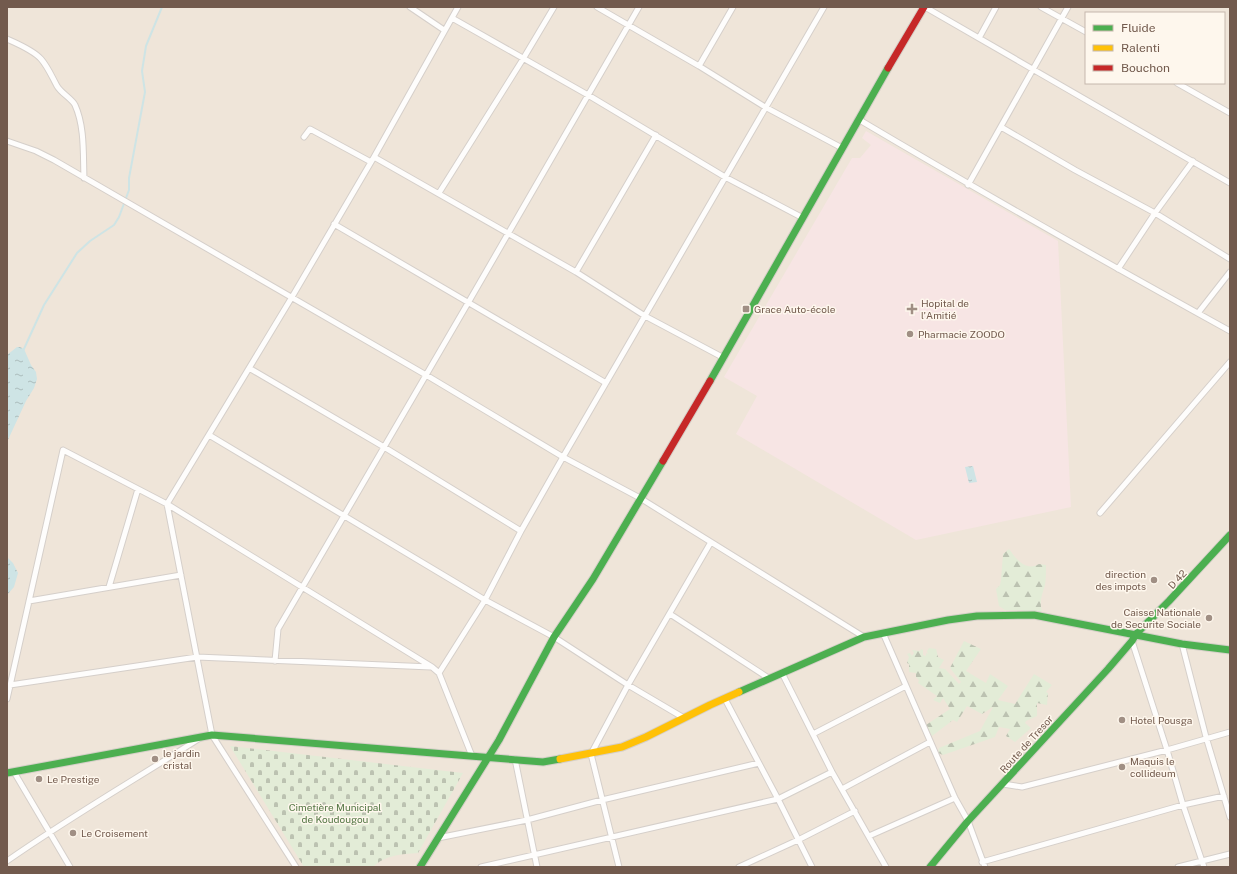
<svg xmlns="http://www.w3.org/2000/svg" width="1237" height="874" viewBox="0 0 1237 874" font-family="'Public Sans',sans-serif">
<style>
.residential{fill:#efe5d9;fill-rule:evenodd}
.medical{fill:#f7e5e4}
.forest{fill:url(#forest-firs)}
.cemetery{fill:url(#cemetery-stones)}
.water{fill:url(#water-ripples)}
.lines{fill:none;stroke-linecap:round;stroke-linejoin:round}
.stream{stroke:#cee4e5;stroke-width:2}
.street-casing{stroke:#d5cfca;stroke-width:7}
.fast-casing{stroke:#d5cfc8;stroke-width:9}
.slow-casing{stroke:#d5cfc8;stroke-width:9}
.jam-casing{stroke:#d5cfc8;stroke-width:9}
.street{stroke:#fefdfc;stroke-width:5}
.fast{stroke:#4caf50;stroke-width:7}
.slow{stroke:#ffc107;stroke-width:7}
.jam{stroke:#c62828;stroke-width:7}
.poi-dot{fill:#a08f84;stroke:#fef7ed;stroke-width:1.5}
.labels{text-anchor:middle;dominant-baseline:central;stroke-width:3;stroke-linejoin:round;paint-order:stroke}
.poi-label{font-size:10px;fill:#725a4d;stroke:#fef7ed;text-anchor:start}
.street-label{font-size:10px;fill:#725a4d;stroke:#fef7ed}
.park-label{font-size:10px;fill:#557846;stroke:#fef7ed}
</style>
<defs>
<pattern id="forest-firs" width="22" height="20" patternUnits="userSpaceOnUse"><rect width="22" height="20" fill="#e3ecd7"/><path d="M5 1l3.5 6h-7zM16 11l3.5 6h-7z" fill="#bcc2b1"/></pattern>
<pattern id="cemetery-stones" width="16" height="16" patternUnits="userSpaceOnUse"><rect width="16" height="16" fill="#e3ecd7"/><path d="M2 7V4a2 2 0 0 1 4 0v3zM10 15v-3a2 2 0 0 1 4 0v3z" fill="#bcc2b1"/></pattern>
<pattern id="water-ripples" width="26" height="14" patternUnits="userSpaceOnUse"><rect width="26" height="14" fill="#cee4e5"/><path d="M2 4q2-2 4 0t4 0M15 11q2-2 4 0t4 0" fill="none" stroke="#acbcbc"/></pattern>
</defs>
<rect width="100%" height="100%" fill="#f6f2eb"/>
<!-- residential -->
<path class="residential" d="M 7,7 L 1230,7 L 1230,867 L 7,867 ZM 1086,13 L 1224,13 L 1224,83 L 1086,83 Z"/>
<!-- medical -->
<path class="medical" d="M 866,131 L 1058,241 L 1071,507 L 916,540 L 736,434 L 757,396 L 724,377 L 852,158 L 860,158 L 871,145 L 862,138 Z"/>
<!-- forest -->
<path class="forest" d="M 1009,549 C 1016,559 1026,572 1039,564 L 1046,565 C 1046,571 1046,579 1045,585 C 1042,595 1039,601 1042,611 L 1032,615 L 1022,610 L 1005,610 L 999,606 L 996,589 L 1000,585 L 1001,580 L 1003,554 Z
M 964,641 L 981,649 L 966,671 L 986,683 L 990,674 L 1008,686 L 998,700 L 1015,704 L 1034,674 L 1052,685 L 1046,692 L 1048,693 L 1047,705 L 1037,703 L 1037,716 L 1026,721 L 1025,723 L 1031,728 L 1015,742 L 1006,736 L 1010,729 L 999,727 L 995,737 L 943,755 L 938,753 L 939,748 L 980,731 L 993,707 L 982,714 L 967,706 L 957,722 L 953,720 L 932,736 L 926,725 L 950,709 L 943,698 L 940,703 L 933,700 L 937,696 L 918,683 L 919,680 L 916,677 L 916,673 L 909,672 L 909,664 L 907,663 L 909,657 L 907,654 L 910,653 L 912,656 L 914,653 L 912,650 L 920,651 L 921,649 L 923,650 L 923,655 L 926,656 L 926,653 L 928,654 L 927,651 L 929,648 L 936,649 L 938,657 L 944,660 L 939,668 L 945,669 L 959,684 L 961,682 L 950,668 Z"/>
<!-- cemetery -->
<path class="cemetery" d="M 230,746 L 463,773 L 418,853 C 402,854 385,855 373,867 L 304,867 Z"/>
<!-- water -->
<path class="water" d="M 17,347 L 20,347 L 24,349 L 31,365 L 36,372 L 37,379 L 34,388 L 26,401 L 7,442 L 7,355 Z
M 973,466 L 977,482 L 969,483 L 965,467 Z
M 7,557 L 13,563 L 18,573 L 14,587 L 7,595 Z"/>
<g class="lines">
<!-- stream -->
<path class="stream" d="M 23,351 L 44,305 L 77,253 L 90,241 L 114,225 L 119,217 L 129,190 L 129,178 L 145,92 L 142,71 L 146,46 L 162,7"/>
<defs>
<path id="street" d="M 410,7 L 444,30
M 597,7 L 699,66 L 765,107 L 842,148
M 925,7 L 1230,183
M 1041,7 L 1086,32
M 452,18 L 588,95 L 725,177 L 803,218
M 979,38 L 996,7
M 7,39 C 18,44 33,50 41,59 C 48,67 52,77 57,86 C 61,93 72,99 75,105 C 85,127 83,155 84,178
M 699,66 L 733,7
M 1177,83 L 1230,113
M 858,119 C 981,192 1105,262 1230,331
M 1001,127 L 1075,170 L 1155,213 L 1230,259
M 304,137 L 310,129 L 371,162
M 7,141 L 36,151 L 54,160 L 426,375 L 563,457 L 640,498 L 864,637
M 374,157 L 576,272 L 645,316 L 724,358
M 968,185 L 1068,7
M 439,193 L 523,59 L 554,7
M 334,224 L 606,383
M 1118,269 L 1155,213 L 1193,161
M 576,272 L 656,135
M 1198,313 L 1230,272
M 249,368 L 384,447 L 521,531
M 209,435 L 485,600 L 554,637 L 628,685 L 684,718
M 1100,513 L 1230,362
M 109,587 L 138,489
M 29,601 L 181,575
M 670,614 L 770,679
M 883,633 L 955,798 L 968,821 L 985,867
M 1130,643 L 1132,641 L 1167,750 L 1183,805 L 1204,867
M 1182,644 L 1206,737 L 1230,817
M 275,661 L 278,629 L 468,303 L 639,7
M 439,673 L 485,600 L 521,531 L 563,457 L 824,7
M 782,673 L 832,772 L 886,867
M 10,685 L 197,657 L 431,667
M 7,699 L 63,450 L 167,504 L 432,667 L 439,673 L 472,756
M 725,699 L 778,799 L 812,867
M 813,734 L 906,686
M 515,759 L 537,867
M 14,772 L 70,867
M 1003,784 L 1022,787 L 1167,750 L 1230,732
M 842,789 L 930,742
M 869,836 L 955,798
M 438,838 L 527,820 L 602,800 L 759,763
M 7,861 C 70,817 136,779 200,738
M 982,862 L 1183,805 L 1224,796
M 296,867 L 212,735 L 167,504 L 292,297 L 374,157 L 458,7
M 481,867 L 778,799 L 832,772
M 619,867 L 591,754 L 628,685 L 711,542
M 739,867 L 798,840 L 855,811
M 1178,867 L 1230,854"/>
<path id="fast" d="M 710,381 L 888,68
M 739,692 L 864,637 L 948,620 L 977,616 L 1034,615 L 1182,644 L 1230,650
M 7,773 L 212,735 L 543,762 L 560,759
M 420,867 L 499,740 L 554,637 L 593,579 L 663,461
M 930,867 L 968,821 L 1108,669 L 1132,641 L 1136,634 L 1169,601 L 1230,535"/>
<path id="slow" d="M 560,759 L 622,747 L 646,737 L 710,705 L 739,692"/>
<path id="jam" d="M 888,68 L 924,7
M 663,461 L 710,381"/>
</defs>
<!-- street casing -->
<use href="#street" class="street-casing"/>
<!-- fast casing -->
<use href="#fast" class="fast-casing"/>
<!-- slow casing -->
<use href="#slow" class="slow-casing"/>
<!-- jam casing -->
<use href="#jam" class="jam-casing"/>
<!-- street -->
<use href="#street" class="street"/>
<!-- fast -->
<use href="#fast" class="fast"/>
<!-- slow -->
<use href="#slow" class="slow"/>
<!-- jam -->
<use href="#jam" class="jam"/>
</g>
<!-- markers -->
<g class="poi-dot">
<rect x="742" y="305" width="8" height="8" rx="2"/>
<path d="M910 303h4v4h4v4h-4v4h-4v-4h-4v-4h4z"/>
<circle cx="910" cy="334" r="4"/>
<circle cx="1154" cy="580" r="4"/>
<circle cx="1209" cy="618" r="4"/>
<circle cx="1122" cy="720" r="4"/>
<circle cx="155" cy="759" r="4"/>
<circle cx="1122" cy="767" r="4"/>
<circle cx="39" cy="779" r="4"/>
<circle cx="73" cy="833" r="4"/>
</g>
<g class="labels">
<!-- poi labels -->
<g class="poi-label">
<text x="921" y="303">Hopital de<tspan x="921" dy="12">l'Amitié</tspan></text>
<text x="754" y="309">Grace Auto-école</text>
<text x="918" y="334">Pharmacie ZOODO</text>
<text x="1146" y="574" text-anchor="end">direction<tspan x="1146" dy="12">des impots</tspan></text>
<text x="1201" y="612" text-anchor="end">Caisse Nationale<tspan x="1201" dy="12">de Securite Sociale</tspan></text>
<text x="1130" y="720">Hotel Pousga</text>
<text x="163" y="753">le jardin<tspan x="163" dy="12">cristal</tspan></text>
<text x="1130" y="761">Maquis le<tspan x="1130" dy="12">collideum</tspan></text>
<text x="47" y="779">Le Prestige</text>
<text x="81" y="833">Le Croisement</text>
</g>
<!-- street labels -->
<g class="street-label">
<text transform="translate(1177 579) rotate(-47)">D 42</text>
<text transform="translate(1026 744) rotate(-48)">Route de Tresor</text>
</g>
<!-- park labels -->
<g class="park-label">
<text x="335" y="807">Cimetière Municipal<tspan x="335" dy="12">de Koudougou</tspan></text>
</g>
</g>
<!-- border -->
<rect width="1237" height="874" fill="none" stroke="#725a4d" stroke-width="16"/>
<!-- legend -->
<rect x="1085" y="12" width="140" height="72" fill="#fef7ed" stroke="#c6b8ad"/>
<rect x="1093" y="25" width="20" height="6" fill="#4caf50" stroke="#c6b8ad"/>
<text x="1121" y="32" font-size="12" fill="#725a4d">Fluide</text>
<rect x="1093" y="45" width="20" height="6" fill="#ffc107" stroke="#c6b8ad"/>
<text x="1121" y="52" font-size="12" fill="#725a4d">Ralenti</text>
<rect x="1093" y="65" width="20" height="6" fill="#c62828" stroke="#c6b8ad"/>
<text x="1121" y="72" font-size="12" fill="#725a4d">Bouchon</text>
</svg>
